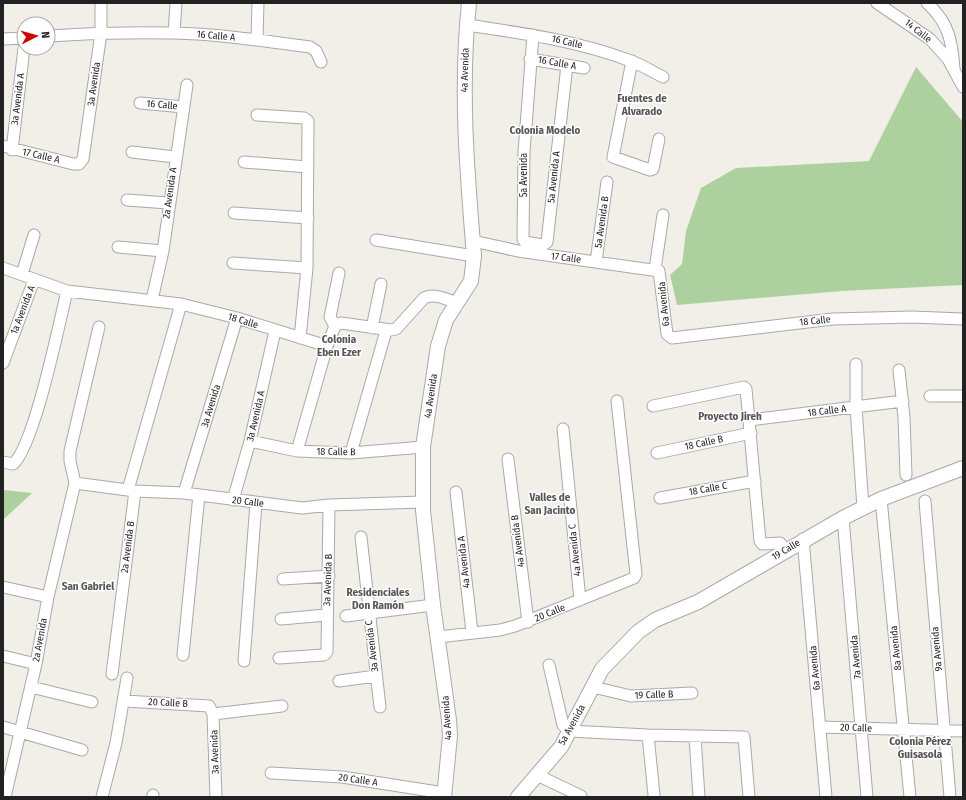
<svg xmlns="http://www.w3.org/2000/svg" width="966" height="800" viewBox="0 0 966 800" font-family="'Fira Sans Condensed',sans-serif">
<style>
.forest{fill:#add19e}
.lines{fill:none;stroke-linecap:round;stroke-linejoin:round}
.minor-casing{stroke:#a9a9a9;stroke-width:13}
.tertiary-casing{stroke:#a9a9a9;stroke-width:16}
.minor{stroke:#fff;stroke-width:11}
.tertiary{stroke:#fff;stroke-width:14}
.labels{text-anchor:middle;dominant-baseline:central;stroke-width:3;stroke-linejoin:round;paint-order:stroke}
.street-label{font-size:10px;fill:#222;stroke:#fff}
.neighbourhood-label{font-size:11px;font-weight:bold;fill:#555;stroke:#fff}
</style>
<rect width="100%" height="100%" fill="#f2efe9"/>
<!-- forest -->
<path class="forest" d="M 916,67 L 963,122 L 963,285 L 842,291 L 677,305 L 670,275 L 682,264 L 686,231 L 701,188 L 736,168 L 869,161 Z
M 3,490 L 32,493 L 3,520 Z"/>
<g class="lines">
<defs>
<path id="minor" d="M 877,3 L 930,39 L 948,59 L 963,87
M 927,3 C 949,23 952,41 954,69
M 467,25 C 522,33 578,41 631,61 C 642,65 653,72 663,77
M 174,33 L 176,3
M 533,35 L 524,152 L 523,239 L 525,242 L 543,245 L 547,242 L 567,65
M 48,36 C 90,33 131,32 173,33 C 219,34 265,41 310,47 L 316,51 L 321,62
M 3,39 L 24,38
M 257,40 L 258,3
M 530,59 L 584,68
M 632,61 L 613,157 L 650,170 L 653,169 L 659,139
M 140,103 L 184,107
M 257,115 L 304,118 L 308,121 L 307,268 L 300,338
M 3,146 L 73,164 L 79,164 L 83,159 L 101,33 L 101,3
M 12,150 L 24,48
M 132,152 L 175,157
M 244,162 L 308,167
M 127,200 L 168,203
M 234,213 L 308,218
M 376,240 L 474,256
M 473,241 L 518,251 L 659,271 L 667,334 L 672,338 L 833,319 L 912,317 L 963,319
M 118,247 L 163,251
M 596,262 L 607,182
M 233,263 L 307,268
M 3,268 L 67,291 L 181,304 L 237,318 L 327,346 L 335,326 L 341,323 L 391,330 L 396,329 L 424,298 C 435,293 446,299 457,303
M 655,269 L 663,215
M 22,274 L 34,235
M 152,300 L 163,251 L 187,85
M 335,326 L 330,317 L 339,273
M 372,328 L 381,284
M 3,363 L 34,280
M 856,364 L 856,407 L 863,508
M 899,370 L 904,417 L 906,475
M 930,396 L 963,396
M 653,406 L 744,387 L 746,389 L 760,541 L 762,544 L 780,543 L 786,550
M 750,420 L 903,401
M 563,429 L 580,600
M 250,441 L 297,451 L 351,453 L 423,447
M 297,451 L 327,346
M 351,453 L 386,331
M 657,453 L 751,433
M 508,459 L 528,622
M 3,462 L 13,464 C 34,447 59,324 67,291
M 75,483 L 135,491 L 184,493 L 302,508 L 329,505 L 423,502
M 75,483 L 70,461 L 70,451 L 99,327
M 128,490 L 181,304
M 456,492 L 472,632
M 184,493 L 237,318
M 660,498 L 755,481
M 881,499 L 910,797
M 233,500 L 250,441 L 275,331
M 925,501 L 950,797
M 843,518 L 867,797
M 361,537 L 380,707
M 803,539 L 826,797
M 283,579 L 329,576
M 3,587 L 48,597
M 346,616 L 433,605
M 281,619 L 326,615
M 438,637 L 500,630 L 515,626 L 634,578 L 636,574 L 617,401
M 183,655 L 199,495
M 3,656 L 36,664
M 279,658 L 324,655 L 327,652 L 329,505
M 244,661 L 256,503
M 549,665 L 563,725 L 569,731 L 648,735 L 744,737 L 749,797
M 112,674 L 135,491
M 339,681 L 376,676
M 31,687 L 92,702
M 593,687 L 631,696 L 692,693
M 125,701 L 209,706 L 213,714 L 216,797
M 213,714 L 282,706
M 3,727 L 82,750
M 820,727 L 963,731
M 648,735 L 654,795
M 695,737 L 699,797
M 271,773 L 342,777 L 444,793
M 537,775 L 581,796
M 5,797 L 36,664 L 48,597 L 75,483
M 102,797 L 116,743 L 127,678
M 153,797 L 153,795"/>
<path id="tertiary" d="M 444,797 L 450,736 L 449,720 L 433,605 L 423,510 L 423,447 L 438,346 L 446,320 L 471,281 L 474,256 C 467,172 460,87 469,3
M 518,797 L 561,747 L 602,669 L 638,632 L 655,620 L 698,602 L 843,518 L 881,499 L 963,468"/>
</defs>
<!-- minor casing -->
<use href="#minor" class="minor-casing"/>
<!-- tertiary casing -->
<use href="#tertiary" class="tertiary-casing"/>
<!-- minor -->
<use href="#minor" class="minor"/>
<!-- tertiary -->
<use href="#tertiary" class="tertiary"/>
</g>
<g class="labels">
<!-- street labels -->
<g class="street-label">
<text transform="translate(918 31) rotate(38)">14 Calle</text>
<text transform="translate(216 36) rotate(5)">16 Calle A</text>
<text transform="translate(567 42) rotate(13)">16 Calle</text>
<text transform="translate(557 63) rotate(10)">16 Calle A</text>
<text transform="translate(465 70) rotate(-88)">4a Avenida</text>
<text transform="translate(94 84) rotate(-82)">3a Avenida</text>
<text transform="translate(18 99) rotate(-83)">3a Avenida A</text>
<text transform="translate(162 105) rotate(5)">16 Calle</text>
<text transform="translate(41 156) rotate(13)">17 Calle A</text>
<text transform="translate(524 175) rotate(-90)">5a Avenida</text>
<text transform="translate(554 177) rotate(-84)">5a Avenida A</text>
<text transform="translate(170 193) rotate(-82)">2a Avenida A</text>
<text transform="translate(602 222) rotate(-82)">5a Avenida B</text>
<text transform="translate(566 258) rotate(7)">17 Calle</text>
<text transform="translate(664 304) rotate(-96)">6a Avenida</text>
<text transform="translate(23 310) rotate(-69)">1a Avenida A</text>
<text transform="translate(243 321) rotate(17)">18 Calle</text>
<text transform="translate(815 321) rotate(-6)">18 Calle</text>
<text transform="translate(431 396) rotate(-82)">4a Avenida</text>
<text transform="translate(211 406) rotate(-73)">3a Avenida</text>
<text transform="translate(827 411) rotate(-7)">18 Calle A</text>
<text transform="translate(256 416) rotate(-77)">3a Avenida A</text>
<text transform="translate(704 443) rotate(-12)">18 Calle B</text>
<text transform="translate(336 452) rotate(1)">18 Calle B</text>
<text transform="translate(708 489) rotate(-10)">18 Calle C</text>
<text transform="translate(248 502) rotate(7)">20 Calle</text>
<text transform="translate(518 541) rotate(-97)">4a Avenida B</text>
<text transform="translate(128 547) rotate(-83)">2a Avenida B</text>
<text transform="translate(575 550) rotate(-96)">4a Avenida C</text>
<text transform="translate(786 550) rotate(-31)">19 Calle</text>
<text transform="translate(464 562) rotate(-96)">4a Avenida A</text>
<text transform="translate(328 580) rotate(-88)">3a Avenida B</text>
<text transform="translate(550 613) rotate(-22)">20 Calle</text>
<text transform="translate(40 640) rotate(-80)">2a Avenida</text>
<text transform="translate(372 646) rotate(-97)">3a Avenida C</text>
<text transform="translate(896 648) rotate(-96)">8a Avenida</text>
<text transform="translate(937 649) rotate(-95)">9a Avenida</text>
<text transform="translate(856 657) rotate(-95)">7a Avenida</text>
<text transform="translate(815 668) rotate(-95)">6a Avenida</text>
<text transform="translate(654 695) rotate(-2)">19 Calle B</text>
<text transform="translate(168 703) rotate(3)">20 Calle B</text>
<text transform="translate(447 718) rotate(-94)">4a Avenida</text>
<text transform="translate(572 725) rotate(-61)">5a Avenida</text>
<text transform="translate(856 728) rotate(2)">20 Calle</text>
<text transform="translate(215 752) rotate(-92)">3a Avenida</text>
<text transform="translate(358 780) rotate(8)">20 Calle A</text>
</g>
<!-- neighbourhood labels -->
<g class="neighbourhood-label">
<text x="642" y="98">Fuentes de<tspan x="642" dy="13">Alvarado</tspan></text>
<text x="545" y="130">Colonia Modelo</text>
<text x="339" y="339">Colonia<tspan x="339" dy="13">Eben Ezer</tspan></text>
<text x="730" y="416">Proyecto Jireh</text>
<text x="550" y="497">Valles de<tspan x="550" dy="13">San Jacinto</tspan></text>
<text x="88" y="586">San Gabriel</text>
<text x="378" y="592">Residenciales<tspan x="378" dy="13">Don Ramón</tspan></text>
<text x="920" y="741">Colonia Pérez<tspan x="920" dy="13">Guisasola</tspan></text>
</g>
</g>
<!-- border -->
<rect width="966" height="800" fill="none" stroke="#222222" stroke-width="8"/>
<!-- north arrow -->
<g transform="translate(36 36) rotate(84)"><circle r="19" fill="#ffffff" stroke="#a7a7a7"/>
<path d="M0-3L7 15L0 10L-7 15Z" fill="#d40000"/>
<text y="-6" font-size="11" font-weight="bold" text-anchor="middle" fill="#222222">N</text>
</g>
</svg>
